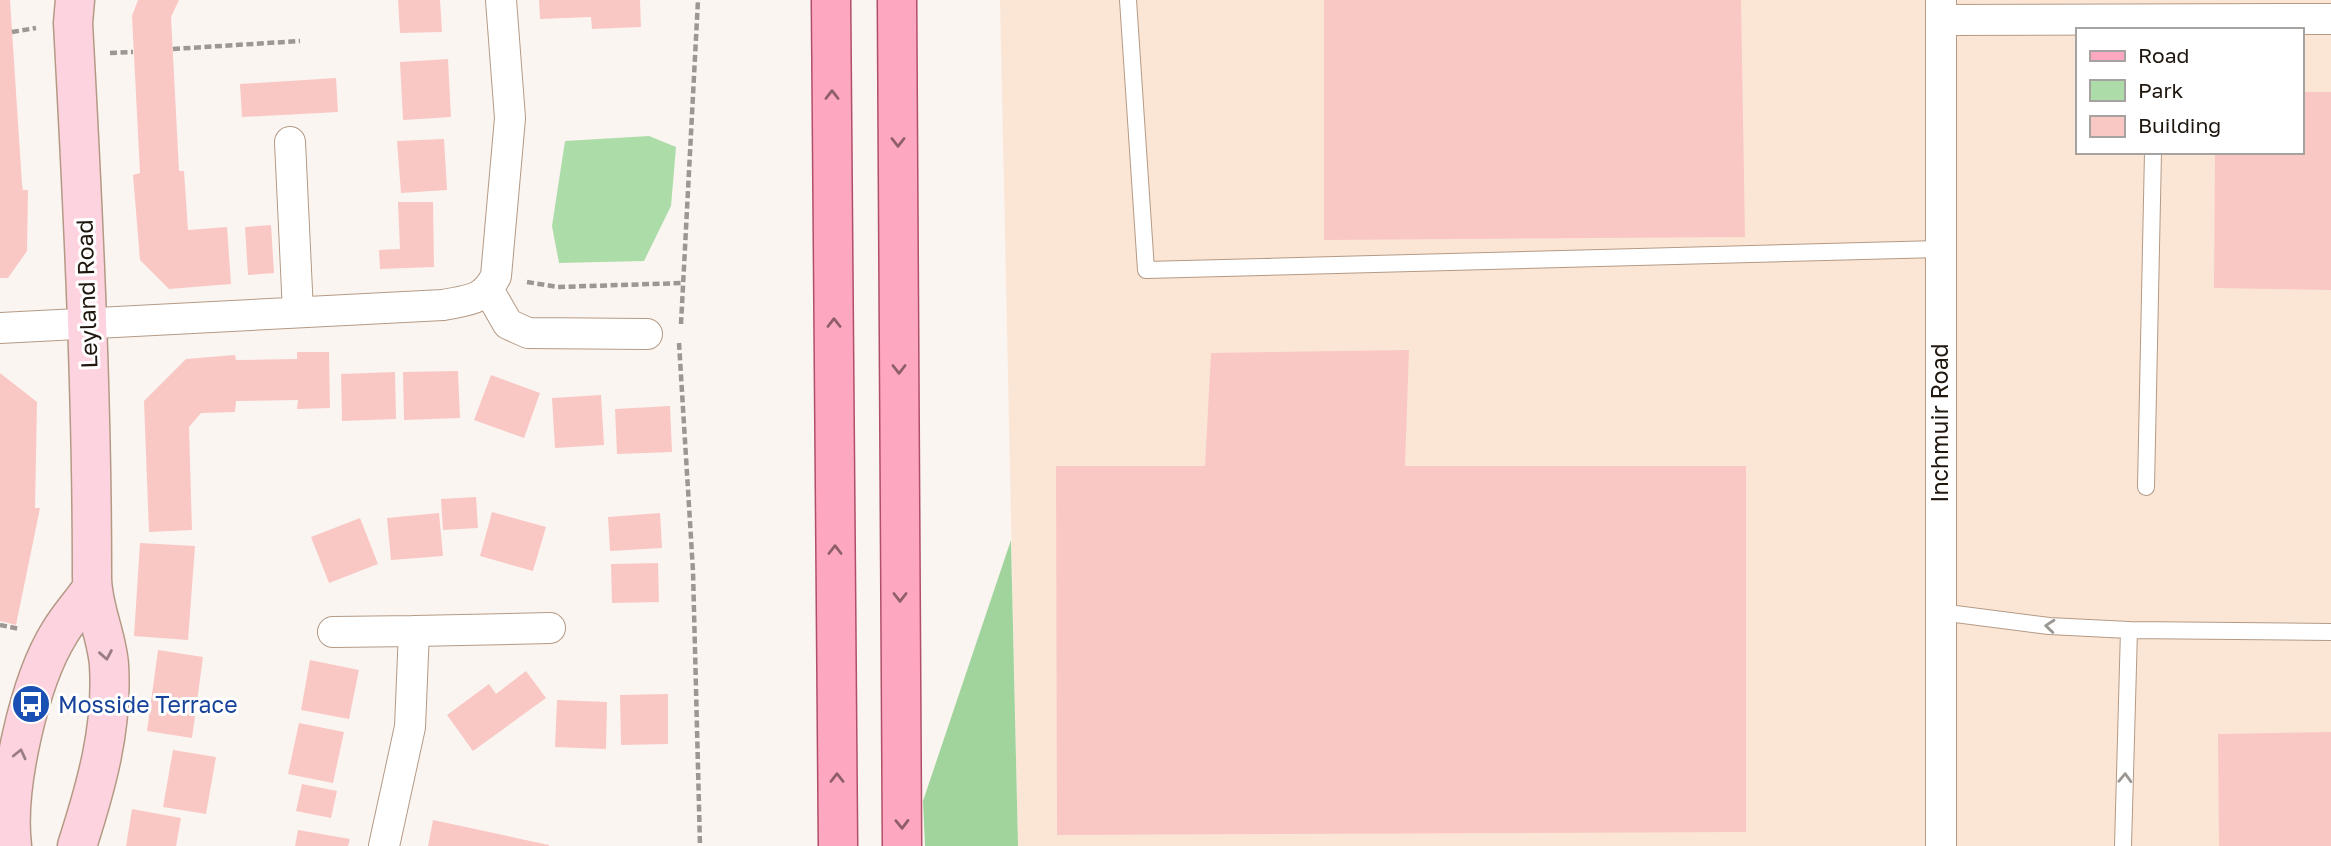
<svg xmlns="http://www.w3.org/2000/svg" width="2331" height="846" viewBox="0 0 2331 846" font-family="'Golos Text',sans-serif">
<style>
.built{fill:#fbe6d6;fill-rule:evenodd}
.green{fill:#acdca8}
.forest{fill:#a1d39c}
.building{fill:#f9c8c4}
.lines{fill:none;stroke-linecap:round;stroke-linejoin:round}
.lane-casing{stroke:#b49a85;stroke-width:18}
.street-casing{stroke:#b49a85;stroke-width:32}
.secondary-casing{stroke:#b49a85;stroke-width:41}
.primary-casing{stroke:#b04f68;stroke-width:41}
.path{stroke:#9e9691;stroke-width:4.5;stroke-dasharray:7 3.5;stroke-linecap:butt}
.lane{stroke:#fff;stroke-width:16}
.street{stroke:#fff;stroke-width:30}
.secondary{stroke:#fed3e0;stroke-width:38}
.primary{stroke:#fea7c1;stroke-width:38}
.oneway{stroke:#8f5f68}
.oneway2{stroke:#9b9793}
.oneway3{stroke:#9a7e82}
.labels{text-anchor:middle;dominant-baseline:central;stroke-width:6;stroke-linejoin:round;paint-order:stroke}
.street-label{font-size:23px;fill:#20170f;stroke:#fff}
.transit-label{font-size:23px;fill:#164399;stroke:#fff;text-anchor:start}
</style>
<rect width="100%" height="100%" fill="#fbf5f1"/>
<!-- built -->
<path class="built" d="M 1000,0 L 2331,0 L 2331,846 L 1018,846 ZM 2077,30 L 2301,30 L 2301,152 L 2077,152 Z"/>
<!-- green -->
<path class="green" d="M 649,136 L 676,147 L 671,206 L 644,261 L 559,263 L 552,226 L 565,141 Z"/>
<!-- forest -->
<path class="forest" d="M 1011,540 L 1018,846 L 925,846 L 923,801 Z"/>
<!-- building -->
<path class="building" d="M 0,0 L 10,0 L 22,184 L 23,190 L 28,190 L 27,251 L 8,278 L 0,278 Z
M 138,0 L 179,0 L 171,17 L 179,171 L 184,171 L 188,230 L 227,227 L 231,284 L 169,289 L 140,260 L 133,175 L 140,173 L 132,16 Z
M 398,0 L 440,0 L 442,32 L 400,33 Z
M 539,0 L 640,0 L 641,27 L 592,29 L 591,17 L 540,19 Z
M 1324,0 L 1741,0 L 1745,237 L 1324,240 Z
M 448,59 L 451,117 L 403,120 L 400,62 Z
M 336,78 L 338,112 L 242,117 L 240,84 Z
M 2301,92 L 2331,92 L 2331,290 L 2214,288 L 2215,152 L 2301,152 Z
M 444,139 L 447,190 L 401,193 L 397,141 Z
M 398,202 L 433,202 L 434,267 L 380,269 L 379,250 L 400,249 Z
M 271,225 L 274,273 L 248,275 L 245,227 Z
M 1409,350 L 1405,466 L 1746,466 L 1746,832 L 1057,835 L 1056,466 L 1205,466 L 1211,353 Z
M 297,352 L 329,352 L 330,408 L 297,409 L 298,400 L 236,401 L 235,412 L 201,413 L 189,427 L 192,530 L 149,532 L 144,401 L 186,359 L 235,355 L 236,360 L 297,359 Z
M 458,371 L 460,418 L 404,420 L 403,372 Z
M 395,372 L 396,419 L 342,421 L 341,374 Z
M 0,373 L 37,402 L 35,508 L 40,508 L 16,625 L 0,621 Z
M 491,375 L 540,393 L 524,438 L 474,420 Z
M 601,395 L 604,445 L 555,448 L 552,398 Z
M 670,406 L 672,452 L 617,454 L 615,409 Z
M 476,497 L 478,528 L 443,530 L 441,499 Z
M 492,512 L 546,527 L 533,571 L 480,556 Z
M 439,513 L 443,556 L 391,560 L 387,518 Z
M 660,513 L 662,548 L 610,551 L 608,517 Z
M 360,518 L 378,564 L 329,583 L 311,537 Z
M 140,543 L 195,546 L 188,640 L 134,636 Z
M 658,563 L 659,602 L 612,603 L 611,564 Z
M 158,650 L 203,657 L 192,738 L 147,731 Z
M 310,660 L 359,670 L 349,719 L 301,710 Z
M 526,671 L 546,698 L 473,751 L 447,715 L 489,684 L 496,694 Z
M 668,694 L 668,744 L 621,745 L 620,695 Z
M 557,700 L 607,702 L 606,749 L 555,747 Z
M 299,723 L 344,732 L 333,783 L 288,774 Z
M 2331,732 L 2331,846 L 2219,846 L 2218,734 Z
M 173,750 L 216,757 L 206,814 L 163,807 Z
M 302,784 L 337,791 L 331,818 L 296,811 Z
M 132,809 L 181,818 L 176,846 L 126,846 Z
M 433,820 L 549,845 L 549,846 L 428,846 Z
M 298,830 L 350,839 L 348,846 L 295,846 Z"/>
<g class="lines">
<defs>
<path id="lane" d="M 1128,0 L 1146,270 L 1939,249
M 2146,487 L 2153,152
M 1940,612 L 2049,626 L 2129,630 L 2123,846
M 2129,630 L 2331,632"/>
<path id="street" d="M 1941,20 L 2331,19
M 290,142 L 298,312
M 489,291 L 508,324 L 528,333 L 647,334
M 0,328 L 443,305 C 468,300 484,301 496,276 L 510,118 L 501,0
M 414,631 L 550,628
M 333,632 L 414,631 L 410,727 L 384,846
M 1941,846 L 1941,0"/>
<path id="secondary" d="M 75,0 L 73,23 C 83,208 92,392 92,577 C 92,607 107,636 109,665 C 113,728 96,787 77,846
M 12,846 C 5,789 29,681 60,632 C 69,617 82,603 92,588"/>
<path id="primary" d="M 831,0 L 838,846
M 897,0 L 902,846"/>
</defs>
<!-- lane casing -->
<use href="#lane" class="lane-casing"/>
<!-- street casing -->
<use href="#street" class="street-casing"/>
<!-- secondary casing -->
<use href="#secondary" class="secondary-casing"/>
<!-- primary casing -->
<use href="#primary" class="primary-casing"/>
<!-- path -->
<path class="path" d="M 12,32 L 36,28
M 173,49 L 300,41
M 110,53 L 133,52
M 527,282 L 558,287 L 683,283
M 681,324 L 698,0
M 679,343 L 693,571 L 700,846
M 0,625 L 20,629"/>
<!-- lane -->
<use href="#lane" class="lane"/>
<!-- street -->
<use href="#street" class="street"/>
<!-- secondary -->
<use href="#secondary" class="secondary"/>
<!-- primary -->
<use href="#primary" class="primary"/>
</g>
<!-- one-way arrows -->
<defs><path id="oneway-chevron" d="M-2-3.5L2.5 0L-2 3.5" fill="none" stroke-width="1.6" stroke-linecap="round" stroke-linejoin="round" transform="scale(1.75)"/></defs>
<g class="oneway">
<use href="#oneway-chevron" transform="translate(832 95) rotate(-90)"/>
<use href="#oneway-chevron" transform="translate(898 142) rotate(90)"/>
<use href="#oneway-chevron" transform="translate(834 323) rotate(-90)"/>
<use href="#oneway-chevron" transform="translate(899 369) rotate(90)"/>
<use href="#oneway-chevron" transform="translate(835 550) rotate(-90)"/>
<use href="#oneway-chevron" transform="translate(900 597) rotate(90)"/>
<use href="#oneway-chevron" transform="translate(837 778) rotate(-90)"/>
<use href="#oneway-chevron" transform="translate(902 824) rotate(89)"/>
</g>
<g class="oneway2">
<use href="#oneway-chevron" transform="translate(2050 626) rotate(-175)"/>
<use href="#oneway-chevron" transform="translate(2125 778) rotate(-88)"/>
</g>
<g class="oneway3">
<use href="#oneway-chevron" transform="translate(106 655) rotate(80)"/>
<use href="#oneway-chevron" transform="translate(20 754) rotate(-77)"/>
</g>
<!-- icons -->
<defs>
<symbol id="bus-disc" viewBox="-11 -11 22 22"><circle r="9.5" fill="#1a4fb4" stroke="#fff"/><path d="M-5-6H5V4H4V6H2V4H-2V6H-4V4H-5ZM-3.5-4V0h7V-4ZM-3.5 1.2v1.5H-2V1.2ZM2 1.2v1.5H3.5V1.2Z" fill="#fff"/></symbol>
</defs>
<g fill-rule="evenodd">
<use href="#bus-disc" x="9" y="682" width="44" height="44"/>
</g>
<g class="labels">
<!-- street labels -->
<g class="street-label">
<text transform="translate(86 294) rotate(-92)">Leyland Road</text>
<text transform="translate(1939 423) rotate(-90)">Inchmuir Road</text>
</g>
<!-- transit labels -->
<g class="transit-label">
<text x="58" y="704">Mosside Terrace</text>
</g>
</g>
<!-- legend -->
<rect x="2076" y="28" width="228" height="126" fill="#ffffff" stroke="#a6a29f" stroke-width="2"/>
<rect x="2090" y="51" width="35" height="10" fill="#fea7c1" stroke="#a6a29f" stroke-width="2"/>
<text x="2138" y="63" font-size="21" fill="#20170f">Road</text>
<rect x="2090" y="80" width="35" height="21" fill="#acdca8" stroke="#a6a29f" stroke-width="2"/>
<text x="2138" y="98" font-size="21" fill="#20170f">Park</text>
<rect x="2090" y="116" width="35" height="21" fill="#f9c8c4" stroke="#a6a29f" stroke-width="2"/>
<text x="2138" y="133" font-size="21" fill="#20170f">Building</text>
</svg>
